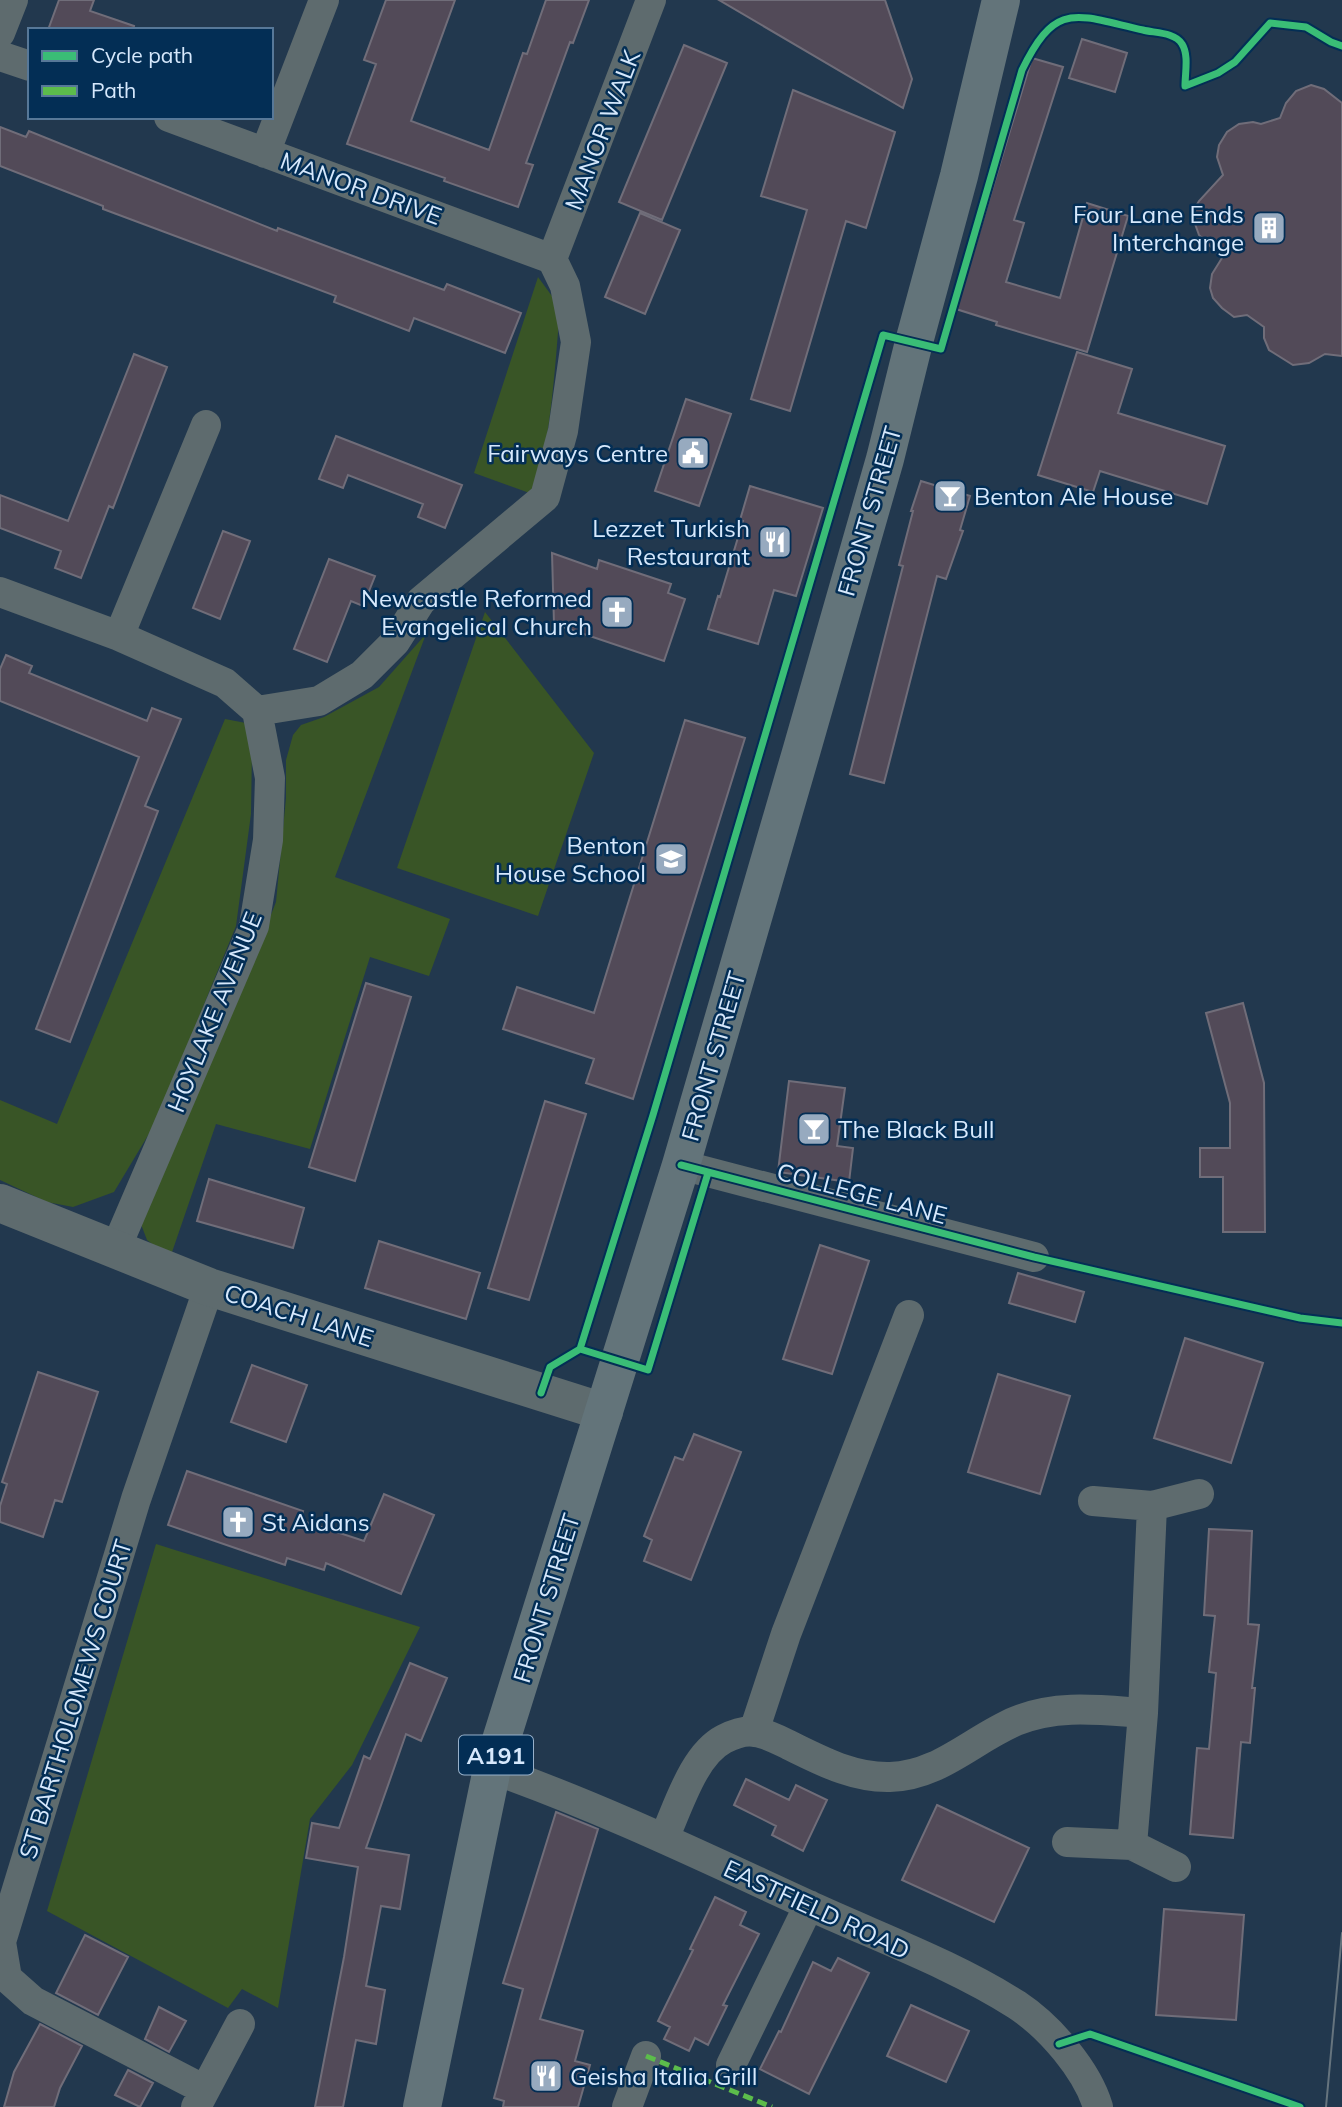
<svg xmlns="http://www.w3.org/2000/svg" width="1342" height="2107" viewBox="0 0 1342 2107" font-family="Mulish,sans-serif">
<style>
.green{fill:#395526}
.building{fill:#524a58;stroke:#706d79;stroke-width:2}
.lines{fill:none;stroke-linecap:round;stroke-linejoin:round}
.minor{stroke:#5e6b6e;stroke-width:30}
.tertiary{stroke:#5e6b6e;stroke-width:38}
.primary{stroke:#63747a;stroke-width:38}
.tram{stroke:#66747e;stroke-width:2}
.quiet{stroke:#5cbc4b;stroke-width:5;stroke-dasharray:10 5;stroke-linecap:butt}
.cycleway-casing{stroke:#032e55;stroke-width:11}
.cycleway{stroke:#3abd76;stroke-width:7}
.labels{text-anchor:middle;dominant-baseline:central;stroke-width:5;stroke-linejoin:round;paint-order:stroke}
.shield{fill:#032e55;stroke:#97b0ca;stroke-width:2}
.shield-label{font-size:23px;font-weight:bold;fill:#d6e8fc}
.street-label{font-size:24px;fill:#d6e8fc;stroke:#032e55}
.poi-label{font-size:24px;fill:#d6e8fc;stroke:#032e55;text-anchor:end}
</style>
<rect width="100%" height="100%" fill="#22384e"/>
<!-- green -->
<path class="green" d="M 538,277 L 560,307 C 555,370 551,433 535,495 L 474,473 Z
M 485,612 L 594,753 L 538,916 L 397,868 Z
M 426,634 L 335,877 L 450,919 L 429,976 L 370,957 L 310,1149 L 216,1124 L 170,1258 L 147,1240 L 139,1219 L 234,1009 L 276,902 L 286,798 L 286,760 L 293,735 L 301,725 L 324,717 L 379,687 Z
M 225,719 L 246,723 L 252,748 L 251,814 L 236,926 L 156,1122 L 114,1192 L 73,1207 L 47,1202 L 0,1180 L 0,1100 L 57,1124 Z
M 156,1544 L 420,1627 L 352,1765 L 310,1819 L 278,2008 L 242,1989 L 228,2008 L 47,1911 Z"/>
<!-- building -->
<path class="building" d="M 59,0 L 94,0 L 90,11 L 134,26 L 133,30 L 48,30 Z
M 386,0 L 455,0 L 411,121 L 489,150 L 523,53 L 527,54 L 546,0 L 589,0 L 573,43 L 570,42 L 526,163 L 533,165 L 518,207 L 444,181 L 445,178 L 347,144 L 376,64 L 364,60 Z
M 719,0 L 885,0 L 912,79 L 903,108 Z
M 1082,39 L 1127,53 L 1115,92 L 1069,78 Z
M 684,45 L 727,63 L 662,220 L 619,202 Z
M 1032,58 L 1063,67 L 1014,220 L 1024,223 L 1006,282 L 1060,298 L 1087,203 L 1128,216 L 1087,352 L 996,325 L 997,322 L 956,309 Z
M 1311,85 L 1324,89 L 1342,103 L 1342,356 L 1325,354 L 1309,363 L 1293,365 L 1269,350 L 1264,338 L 1264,327 L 1247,315 L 1234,317 L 1222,308 L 1213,298 L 1210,288 L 1212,274 L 1222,258 L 1199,235 L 1194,221 L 1193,211 L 1199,201 L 1223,175 L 1217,157 L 1219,145 L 1227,132 L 1239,124 L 1253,122 L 1261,124 L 1280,118 L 1286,103 L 1296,91 Z
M 793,90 L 895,132 L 866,228 L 846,221 L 790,411 L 751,399 L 807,210 L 761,196 Z
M 0,127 L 26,137 L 29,131 L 277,231 L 278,228 L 444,290 L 447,284 L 521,313 L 505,353 L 414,318 L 409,331 L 334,302 L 336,296 L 103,209 L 103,206 L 0,166 Z
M 640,213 L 680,230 L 645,314 L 605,297 Z
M 1077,352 L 1132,369 L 1118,413 L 1225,446 L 1207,504 L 1100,471 L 1093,492 L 1038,475 Z
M 134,354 L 167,367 L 113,508 L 109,506 L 81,578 L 55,568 L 61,551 L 0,528 L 0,495 L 68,521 Z
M 686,399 L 731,414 L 699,506 L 655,491 Z
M 336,436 L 462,485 L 445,528 L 418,517 L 423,504 L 348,475 L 343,488 L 319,479 Z
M 921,481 L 970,496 L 960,530 L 963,531 L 946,579 L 937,576 L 884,783 L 850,774 L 903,566 L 899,565 L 913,511 L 911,511 Z
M 750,486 L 823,508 L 796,596 L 774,590 L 758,644 L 708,629 L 718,596 L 720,597 L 743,521 L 740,520 Z
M 223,531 L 250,541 L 220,619 L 193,608 Z
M 552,553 L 597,569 L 599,560 L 671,584 L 668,593 L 685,599 L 664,661 L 554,624 Z
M 329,559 L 375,576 L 363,606 L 351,601 L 327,662 L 294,649 Z
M 6,655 L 32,666 L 29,673 L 147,721 L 152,708 L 181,719 L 145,806 L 158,811 L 70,1042 L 36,1029 L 139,757 L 0,701 L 0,669 Z
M 685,720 L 745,738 L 633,1099 L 586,1083 L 594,1059 L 503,1029 L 517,987 L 594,1013 Z
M 366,983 L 411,997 L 355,1181 L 309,1167 Z
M 1243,1003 L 1264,1083 L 1265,1232 L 1223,1232 L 1223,1177 L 1200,1177 L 1200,1148 L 1230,1148 L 1230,1103 L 1206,1013 Z
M 789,1081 L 845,1088 L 837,1146 L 853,1148 L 849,1182 L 778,1172 Z
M 545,1101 L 586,1114 L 529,1300 L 488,1288 Z
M 209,1179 L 304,1208 L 293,1248 L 197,1221 Z
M 379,1241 L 480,1273 L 466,1319 L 365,1288 Z
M 820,1245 L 869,1261 L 832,1374 L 783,1359 Z
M 1018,1273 L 1084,1292 L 1075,1322 L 1009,1303 Z
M 1185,1338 L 1263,1363 L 1231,1463 L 1154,1438 Z
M 252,1365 L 307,1385 L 286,1442 L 231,1422 Z
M 38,1372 L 98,1392 L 62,1502 L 55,1500 L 43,1537 L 0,1522 L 0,1506 L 7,1484 L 2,1482 Z
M 998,1374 L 1070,1396 L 1040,1494 L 968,1472 Z
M 694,1434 L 741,1452 L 691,1580 L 644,1561 L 652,1540 L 644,1536 L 675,1457 L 683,1460 Z
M 187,1471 L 303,1511 L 300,1520 L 364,1541 L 384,1494 L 434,1515 L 401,1594 L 326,1563 L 324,1570 L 287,1558 L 285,1565 L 168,1525 Z
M 1209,1529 L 1252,1531 L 1248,1624 L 1259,1625 L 1252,1688 L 1255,1688 L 1250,1743 L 1241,1742 L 1233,1838 L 1190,1834 L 1197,1748 L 1209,1749 L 1216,1673 L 1209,1672 L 1215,1616 L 1204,1615 Z
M 410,1663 L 447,1678 L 421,1741 L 406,1734 L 366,1848 L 409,1855 L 400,1909 L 381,1906 L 366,1986 L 385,1990 L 376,2044 L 356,2040 L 343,2107 L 315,2107 L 344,1957 L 358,1867 L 306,1858 L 312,1823 L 339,1828 L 364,1756 L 370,1759 Z
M 746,1779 L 789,1800 L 796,1785 L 827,1800 L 803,1851 L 772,1835 L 776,1826 L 734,1805 Z
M 937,1805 L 1029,1848 L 994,1922 L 902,1880 Z
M 556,1812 L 598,1829 L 540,2019 L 583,2031 L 575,2061 L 590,2065 L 578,2107 L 503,2107 L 504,2101 L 494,2098 L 523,1989 L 503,1983 Z
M 715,1897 L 746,1912 L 740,1925 L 759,1934 L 723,2005 L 727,2006 L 708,2045 L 695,2038 L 689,2051 L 664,2039 L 670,2027 L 658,2021 L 693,1950 L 690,1949 Z
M 1164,1909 L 1244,1915 L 1236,2020 L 1156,2015 Z
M 85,1935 L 128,1957 L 98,2015 L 56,1993 Z
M 838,1958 L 869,1973 L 809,2094 L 760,2069 L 779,2031 L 781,2032 L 813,1962 L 831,1971 Z
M 911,2005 L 969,2031 L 946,2082 L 887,2056 Z
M 159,2007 L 186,2021 L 169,2052 L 145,2039 Z
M 40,2024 L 82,2046 L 60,2088 L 54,2107 L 4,2107 L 14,2072 Z
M 128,2070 L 153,2083 L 140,2107 L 115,2095 Z"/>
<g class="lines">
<!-- minor -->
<path class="minor" d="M 0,33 L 13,0
M 0,56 L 30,66
M 169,117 L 552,259
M 265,153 L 324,0
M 552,259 L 651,0
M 0,592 L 119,636 L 225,683 L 257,711
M 119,636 L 206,425
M 681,1165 L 1034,1257
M 116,1248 L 254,926 L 268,840 L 270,778 L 257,711 L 319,701 L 362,675 L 395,642 L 421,601 L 545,497 L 563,431 L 576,342 L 565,286 L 552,259
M 1093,1501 L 1152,1506 L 1199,1494
M 754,1731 L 786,1634 L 909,1315
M 492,1769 C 603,1808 710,1860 817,1909 C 883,1939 956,1966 1017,2005 C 1050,2027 1087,2070 1098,2107
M 664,1838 C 678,1808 693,1755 724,1739 C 732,1735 745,1730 755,1732 C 766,1733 779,1740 789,1745 C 822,1761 853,1778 890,1777 C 939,1776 973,1739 1016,1721 C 1057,1704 1100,1710 1143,1713
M 1067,1842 L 1132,1845 L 1176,1867
M 1132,1845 L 1143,1713 L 1152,1506
M 731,2065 L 809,1905
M 205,2090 L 33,2001 L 7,1978 L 1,1942 L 136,1499 L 209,1287
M 196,2107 L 240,2024
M 627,2107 L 646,2056"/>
<!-- tertiary -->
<path class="tertiary" d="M 0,1203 L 209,1287 L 604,1412"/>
<!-- primary -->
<path class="primary" d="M 422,2107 L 492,1769 L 681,1165 L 802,749 L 885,459 L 914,342 L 959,176 L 1001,0"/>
<!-- tram -->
<path class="tram" d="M 1326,2107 L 1342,1933"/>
<!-- quiet -->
<path class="quiet" d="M 646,2056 L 772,2107"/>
<defs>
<path id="cycleway" d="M 681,1165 L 1034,1257 L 1300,1318 L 1342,1323
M 580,1349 L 648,1370 L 708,1173
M 541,1393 L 550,1367 L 580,1349 L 653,1115 L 883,335 L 941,349 L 1022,70 C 1056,0 1075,15 1143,30 C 1154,33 1175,32 1182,44 C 1189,55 1185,73 1185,86 L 1218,73 L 1235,62 L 1270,23 L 1306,27 L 1331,42 L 1342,46
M 1059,2044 L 1090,2034 L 1300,2107"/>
</defs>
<!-- cycleway casing -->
<use href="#cycleway" class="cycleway-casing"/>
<!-- cycleway -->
<use href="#cycleway" class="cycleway"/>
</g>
<!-- icons -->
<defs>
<symbol id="building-square" viewBox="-11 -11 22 22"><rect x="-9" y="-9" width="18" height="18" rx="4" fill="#97aabf" stroke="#032e55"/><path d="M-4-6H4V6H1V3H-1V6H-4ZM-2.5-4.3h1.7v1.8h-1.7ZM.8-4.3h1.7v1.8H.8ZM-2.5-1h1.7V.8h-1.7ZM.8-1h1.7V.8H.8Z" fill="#fff"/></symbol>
<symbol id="civic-square" viewBox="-11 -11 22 22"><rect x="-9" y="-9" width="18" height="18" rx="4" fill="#97aabf" stroke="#032e55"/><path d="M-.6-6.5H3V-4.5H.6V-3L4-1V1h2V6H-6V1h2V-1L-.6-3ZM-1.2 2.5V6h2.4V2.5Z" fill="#fff"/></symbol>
<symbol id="bar-square" viewBox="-11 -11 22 22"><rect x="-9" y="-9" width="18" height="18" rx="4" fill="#97aabf" stroke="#032e55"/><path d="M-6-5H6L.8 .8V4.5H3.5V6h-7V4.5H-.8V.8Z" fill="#fff"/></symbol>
<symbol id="restaurant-square" viewBox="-11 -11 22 22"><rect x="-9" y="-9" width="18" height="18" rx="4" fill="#97aabf" stroke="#032e55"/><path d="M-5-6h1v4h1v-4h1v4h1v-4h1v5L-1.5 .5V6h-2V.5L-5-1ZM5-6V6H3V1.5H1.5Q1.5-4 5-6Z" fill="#fff"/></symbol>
<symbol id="church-square" viewBox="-11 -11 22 22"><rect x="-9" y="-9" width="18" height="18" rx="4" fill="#97aabf" stroke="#032e55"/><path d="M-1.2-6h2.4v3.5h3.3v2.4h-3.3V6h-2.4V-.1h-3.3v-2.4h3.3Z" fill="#fff"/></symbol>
<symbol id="school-square" viewBox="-11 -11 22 22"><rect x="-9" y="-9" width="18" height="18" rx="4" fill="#97aabf" stroke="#032e55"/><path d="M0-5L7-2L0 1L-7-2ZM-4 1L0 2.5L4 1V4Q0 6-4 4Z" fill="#fff"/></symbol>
</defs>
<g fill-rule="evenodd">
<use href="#building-square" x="1250" y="209" width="38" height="38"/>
<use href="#civic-square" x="674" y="434" width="38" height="38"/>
<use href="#bar-square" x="931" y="477" width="38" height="38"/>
<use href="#restaurant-square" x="756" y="523" width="38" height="38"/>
<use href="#church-square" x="598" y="593" width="38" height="38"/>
<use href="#school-square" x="652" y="840" width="38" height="38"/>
<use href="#bar-square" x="795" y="1110" width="38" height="38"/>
<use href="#church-square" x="219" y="1503" width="38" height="38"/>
<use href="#restaurant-square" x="527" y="2057" width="38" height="38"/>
</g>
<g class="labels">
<!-- shield labels -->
<rect class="shield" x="459" y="1735.5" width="74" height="39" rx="5"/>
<g class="shield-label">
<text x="496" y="1755">A191</text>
</g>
<!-- street labels -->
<g class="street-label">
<text transform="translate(602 130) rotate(-69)">MANOR WALK</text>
<text transform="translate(361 188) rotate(20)">MANOR DRIVE</text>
<text transform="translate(869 511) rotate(-74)">FRONT STREET</text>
<text transform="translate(214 1012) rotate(-68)">HOYLAKE AVENUE</text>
<text transform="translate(713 1056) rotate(-74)">FRONT STREET</text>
<text transform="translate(862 1193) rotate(15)">COLLEGE LANE</text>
<text transform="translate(299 1315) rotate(18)">COACH LANE</text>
<text transform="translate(546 1598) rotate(-73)">FRONT STREET</text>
<text transform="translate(75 1699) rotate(-73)">ST BARTHOLOMEWS COURT</text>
<text transform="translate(817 1909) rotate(25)">EASTFIELD ROAD</text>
</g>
<!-- poi labels -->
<g class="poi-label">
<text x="1244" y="214">Four Lane Ends<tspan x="1244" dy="28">Interchange</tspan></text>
<text x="668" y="453">Fairways Centre</text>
<text x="974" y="496" text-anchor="start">Benton Ale House</text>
<text x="750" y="528">Lezzet Turkish<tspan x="750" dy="28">Restaurant</tspan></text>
<text x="592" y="598">Newcastle Reformed<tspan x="592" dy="28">Evangelical Church</tspan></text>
<text x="646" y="845">Benton<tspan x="646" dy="28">House School</tspan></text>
<text x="838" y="1129" text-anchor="start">The Black Bull</text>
<text x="262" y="1522" text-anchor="start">St Aidans</text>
<text x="570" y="2076" text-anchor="start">Geisha Italia Grill</text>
</g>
</g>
<!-- legend -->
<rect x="28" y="28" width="245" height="91" fill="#032e55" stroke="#577898" stroke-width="2"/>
<rect x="42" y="51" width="35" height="10" fill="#3abd76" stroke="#577898" stroke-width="2"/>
<text x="91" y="63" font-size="21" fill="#d6e8fc">Cycle path</text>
<rect x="42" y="86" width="35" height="10" fill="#5cbc4b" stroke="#577898" stroke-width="2"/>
<text x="91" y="98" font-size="21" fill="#d6e8fc">Path</text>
</svg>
